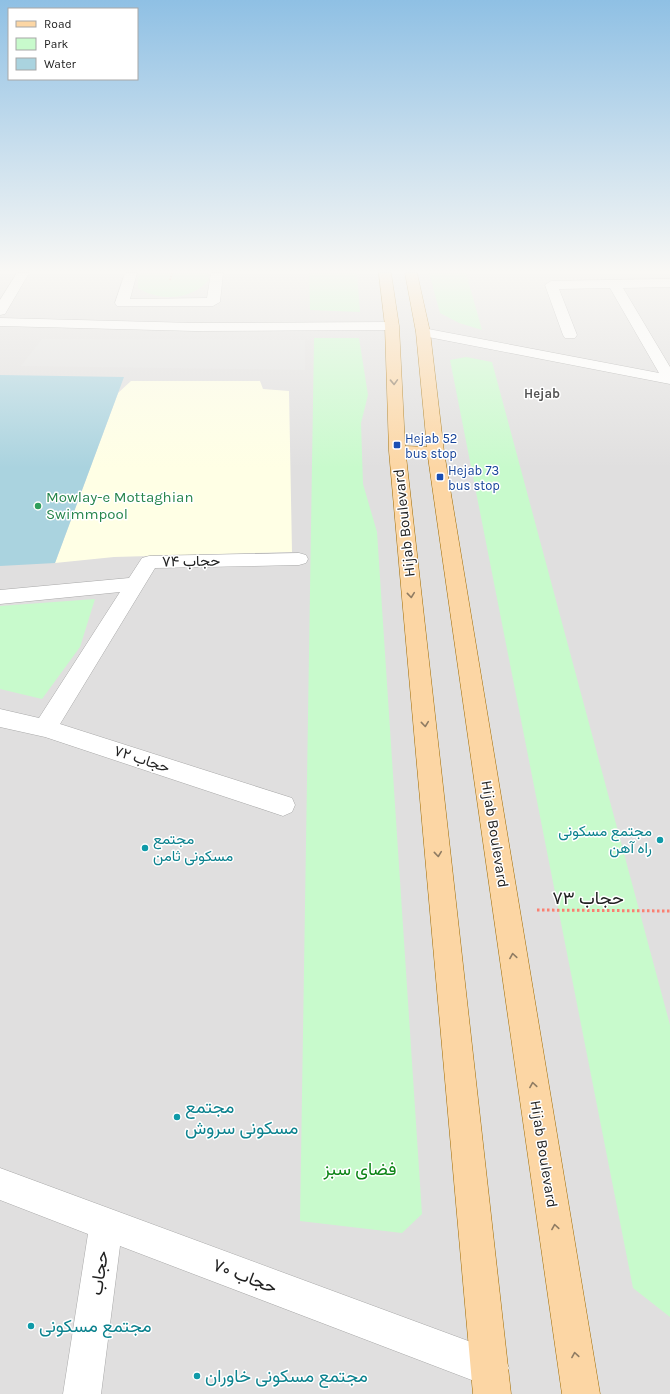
<svg xmlns="http://www.w3.org/2000/svg" width="670" height="1394" viewBox="0 0 670 1394" font-family="Karla,Vazirmatn,sans-serif">
<style>
.residential{fill:#e0dfdf}
.education{fill:#ffffe5}
.park{fill:#c8facc}
.parking{fill:#e2e2e2}
.water{fill:#aad3df}
.lines{fill:none;stroke-linecap:round;stroke-linejoin:round}
.minor-casing{stroke:#a9a9a9;stroke-width:1}
.major-casing{stroke:#a06b00;stroke-width:1}
.path-far1{stroke:#fa8072;stroke-width:1.5;stroke-dasharray:1.5 1.5;stroke-linecap:butt}
.path{stroke:#fa8072;stroke-width:3;stroke-dasharray:2.5 2.5;stroke-linecap:butt}
.minor{fill:#fff;fill-rule:evenodd}
.major{fill:#fcd6a4;fill-rule:evenodd}
.oneway{stroke:#8f7c63}
.transit-dot{fill:#1a4fb4;stroke:#fff;stroke-width:1.5}
.leisure-dot{fill:#2e9e5b;stroke:#fff;stroke-width:1.5}
.culture-dot{fill:#0f9aa8;stroke:#fff;stroke-width:1.5}
.labels{text-anchor:middle;dominant-baseline:central;stroke-width:3;stroke-linejoin:round;paint-order:stroke}
.far-neighbourhood-label{font-size:13px;font-weight:bold;fill:#555;stroke:#fff}
.far-transit-label{font-size:13px;fill:#164399;stroke:#fff;text-anchor:start}
.leisure-label{font-size:15px;fill:#27864d;stroke:#fff;text-anchor:start}
.street-label{font-size:15px;fill:#222;stroke:#fff}
.culture-label{font-size:15px;fill:#0d838f;stroke:#fff;text-anchor:end}
.near-street-label{font-size:18px;fill:#222;stroke:#fff}
.near-culture-label{font-size:18px;fill:#0d838f;stroke:#fff;text-anchor:start}
.near-park-label{font-size:18px;fill:#0c8416;stroke:#fff}
</style>
<rect width="100%" height="100%" fill="#f2efe9"/>
<!-- residential -->
<path class="residential" d="M 0,273 L 670,273 L 670,1394 L 0,1394 Z"/>
<!-- education -->
<path class="education" d="M 131,381 L 260,381 L 263,389 L 289,391 L 292,552 L 114,557 L 55,563 L 118,393 Z"/>
<!-- park -->
<path class="park" d="M 140,273 L 208,273 L 209,280 C 191,300 161,302 138,288 L 138,279 Z
M 309,273 L 357,273 L 360,312 L 310,310 Z
M 429,273 L 466,273 L 482,330 L 459,323 L 440,313 Z
M 314,338 L 359,338 L 368,395 L 361,423 L 363,484 L 377,532 L 422,1214 L 402,1233 L 300,1221 Z
M 466,357 L 492,362 L 670,1025 L 670,1317 L 633,1288 L 450,360 Z
M 95,599 L 80,647 L 42,699 L 0,689 L 0,606 Z"/>
<!-- parking -->
<path class="parking" d="M 42,339 L 305,340 L 305,370 L 21,366 Z"/>
<!-- water -->
<path class="water" d="M 0,375 L 124,377 L 55,563 L 0,566 Z"/>
<g class="lines">
<defs>
<path id="minor" d="M 17,273 L 29,273 L 5,314 L 0,315 L 0,300 Z
M 125,273 L 137,273 L 130,299 L 207,298 L 211,273 L 223,273 L 220,302 L 213,306 L 117,306 L 115,303 Z
M 670,279 L 670,287 L 623,288 L 670,367 L 670,384 L 423,336 L 418,335 L 416,332 L 418,329 L 423,328 L 659,373 L 610,288 L 559,289 L 577,335 L 575,338 L 565,338 L 563,335 L 545,285 L 551,281 Z
M 0,318 L 195,323 L 392,322 L 397,323 L 399,326 L 397,329 L 392,330 L 195,331 L 0,326 Z
M 299,553 L 306,555 L 308,559 L 306,563 L 299,565 L 155,568 L 60,724 L 292,798 L 295,805 L 292,812 L 283,816 L 45,737 L 0,727 L 0,709 L 39,718 L 120,592 L 0,604 L 0,590 L 129,578 L 142,558 L 149,556 Z
M 0,1168 L 490,1349 L 503,1355 L 509,1368 L 503,1381 L 490,1387 L 120,1246 L 101,1394 L 63,1394 L 88,1234 L 0,1200 Z"/>
<path id="major" d="M 379,273 L 391,273 L 399,326 L 405,446 L 427,447 L 416,332 L 405,273 L 417,273 L 430,332 L 444,452 L 600,1394 L 562,1394 L 428,457 L 406,456 L 511,1394 L 473,1394 L 389,451 L 385,326 Z"/>
</defs>
<!-- minor casing -->
<use href="#minor" class="minor-casing"/>
<!-- major casing -->
<use href="#major" class="major-casing"/>
<!-- path-far1 -->
<path class="path-far1" d="M 170,280 L 172,273"/>
<!-- path -->
<path class="path" d="M 537,910 L 670,911"/>
<!-- minor -->
<use href="#minor" class="minor"/>
<!-- major -->
<use href="#major" class="major"/>
</g>
<!-- one-way arrows -->
<defs><path id="oneway-chevron" d="M-2-3.5L2.5 0L-2 3.5" fill="none" stroke-width="1.6" stroke-linecap="round" stroke-linejoin="round"/></defs>
<g class="oneway">
<use href="#oneway-chevron" transform="translate(394 382) rotate(88)"/>
<use href="#oneway-chevron" transform="translate(411 595) rotate(84)"/>
<use href="#oneway-chevron" transform="translate(425 724) rotate(84)"/>
<use href="#oneway-chevron" transform="translate(438 854) rotate(84)"/>
<use href="#oneway-chevron" transform="translate(513 956) rotate(-99)"/>
<use href="#oneway-chevron" transform="translate(533 1085) rotate(-99)"/>
<use href="#oneway-chevron" transform="translate(555 1227) rotate(-99)"/>
<use href="#oneway-chevron" transform="translate(575 1355) rotate(-99)"/>
</g>
<!-- sky -->
<linearGradient id="sky" x2="0" y2="1"><stop stop-color="#8fc0e4"/><stop offset="0.58" stop-color="#f9f8f5"/><stop offset="1" stop-color="#f9f8f5" stop-opacity="0"/></linearGradient>
<rect width="670" height="468" fill="url(#sky)"/>
<!-- markers -->
<g class="transit-dot">
<rect x="393" y="441" width="8" height="8" rx="2"/>
<rect x="436" y="473" width="8" height="8" rx="2"/>
</g>
<circle class="leisure-dot" cx="38" cy="506" r="4"/>
<g class="culture-dot">
<circle cx="660" cy="840" r="4"/>
<circle cx="145" cy="848" r="4"/>
<circle cx="177" cy="1117" r="4"/>
<circle cx="31" cy="1326" r="4"/>
<circle cx="197" cy="1376" r="4"/>
</g>
<g class="labels">
<!-- far-neighbourhood labels -->
<g class="far-neighbourhood-label">
<text x="542" y="393">Hejab</text>
</g>
<!-- far-transit labels -->
<g class="far-transit-label">
<text x="405" y="438">Hejab 52<tspan x="405" dy="15">bus stop</tspan></text>
<text x="448" y="470">Hejab 73<tspan x="448" dy="15">bus stop</tspan></text>
</g>
<!-- leisure labels -->
<g class="leisure-label">
<text x="46" y="497">Mowlay-e Mottaghian<tspan x="46" dy="17">Swimmpool</tspan></text>
</g>
<!-- street labels -->
<g class="street-label">
<text transform="translate(404 523) rotate(-96)">Hijab Boulevard</text>
<text transform="translate(191 561) rotate(-1)">حجاب ۷۴</text>
<text transform="translate(142 759) rotate(18)">حجاب ۷۲</text>
<text transform="translate(495 834) rotate(81)">Hijab Boulevard</text>
<text transform="translate(544 1154) rotate(81)">Hijab Boulevard</text>
</g>
<!-- culture labels -->
<g class="culture-label">
<text x="652" y="831">مجتمع مسکونی<tspan x="652" dy="17">راه آهن</tspan></text>
<text x="153" y="839" text-anchor="start">مجتمع<tspan x="153" dy="17">مسکونی ثامن</tspan></text>
</g>
<!-- near-street labels -->
<g class="near-street-label">
<text x="588" y="898">حجاب ۷۳</text>
<text transform="translate(99 1273) rotate(-82)">حجاب</text>
<text transform="translate(245 1276) rotate(21)">حجاب ۷۰</text>
</g>
<!-- near-culture labels -->
<g class="near-culture-label">
<text x="185" y="1107">مجتمع<tspan x="185" dy="21">مسکونی سروش</tspan></text>
<text x="39" y="1326">مجتمع مسکونی</text>
<text x="205" y="1376">مجتمع مسکونی خاوران</text>
</g>
<!-- near-park labels -->
<g class="near-park-label">
<text x="360" y="1169">فضای سبز</text>
</g>
</g>
<!-- legend -->
<rect x="8" y="8" width="130" height="72" fill="#ffffff" stroke="#a7a7a7"/>
<rect x="16" y="21" width="20" height="6" fill="#fcd6a4" stroke="#a7a7a7"/>
<text x="44" y="28" font-size="12" fill="#222222">Road</text>
<rect x="16" y="38" width="20" height="12" fill="#c8facc" stroke="#a7a7a7"/>
<text x="44" y="48" font-size="12" fill="#222222">Park</text>
<rect x="16" y="58" width="20" height="12" fill="#aad3df" stroke="#a7a7a7"/>
<text x="44" y="68" font-size="12" fill="#222222">Water</text>
</svg>
